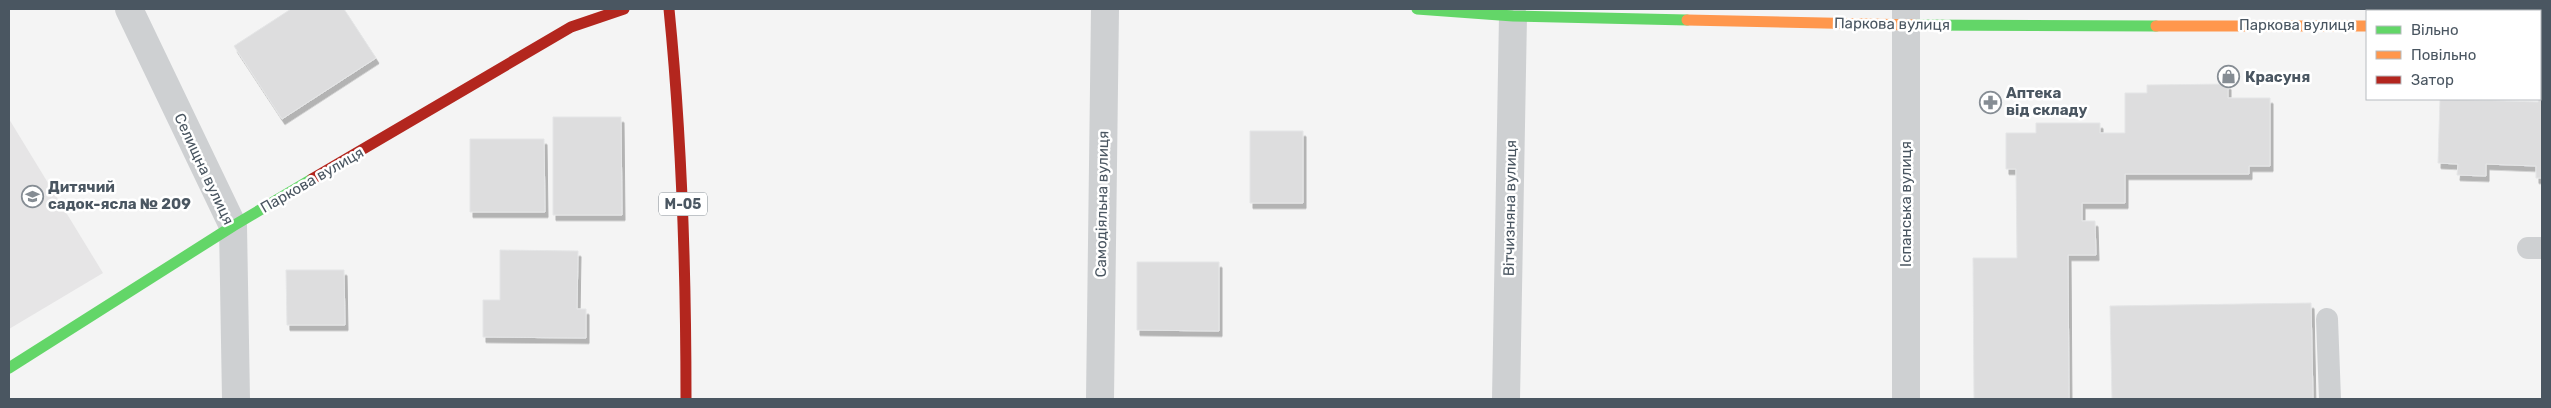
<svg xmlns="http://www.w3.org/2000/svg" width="2551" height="408" viewBox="0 0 2551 408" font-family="Rubik,sans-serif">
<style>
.education{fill:#e6e5e6}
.building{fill:#ddddde;stroke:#e5e6e7;filter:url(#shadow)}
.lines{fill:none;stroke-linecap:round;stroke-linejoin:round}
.lane{stroke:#ced0d2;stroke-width:22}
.street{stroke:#ced0d2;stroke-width:28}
.fast{stroke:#63d668;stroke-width:11}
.slow{stroke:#ff974d;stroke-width:11}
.jam{stroke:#b3261e;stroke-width:11}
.labels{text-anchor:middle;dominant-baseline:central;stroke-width:5;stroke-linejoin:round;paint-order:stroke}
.shield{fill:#fff;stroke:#808990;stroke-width:1}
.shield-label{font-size:14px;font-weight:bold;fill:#4a5661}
.street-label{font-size:15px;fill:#4a5661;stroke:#fff}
.poi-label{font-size:15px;font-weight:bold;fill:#4a5661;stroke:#fff;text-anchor:start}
</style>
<defs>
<filter id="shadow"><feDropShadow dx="3" dy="5.5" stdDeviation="0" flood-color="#0004"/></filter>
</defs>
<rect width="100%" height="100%" fill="#f4f4f4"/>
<!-- education -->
<path class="education" d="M 9,119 L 103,273 L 9,329 Z"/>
<!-- building -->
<path class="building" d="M 291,9 L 344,9 L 376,58 L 282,119 L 234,46 Z
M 2228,84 L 2228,98 L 2270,98 L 2270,166 L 2249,166 L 2249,174 L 2125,174 L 2125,203 L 2082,203 L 2082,221 L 2095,221 L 2096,255 L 2068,255 L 2069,399 L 1974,399 L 1973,258 L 2017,258 L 2016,169 L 2006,169 L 2006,133 L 2036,133 L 2036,123 L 2100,123 L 2100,133 L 2125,133 L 2125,93 L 2147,93 L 2147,85 Z
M 2540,93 L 2542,93 L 2542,178 L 2536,178 L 2536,166 L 2486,164 L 2486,176 L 2457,175 L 2458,164 L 2438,163 L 2440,99 L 2538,102 Z
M 553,117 L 621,117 L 622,215 L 553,215 Z
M 1250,131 L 1303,131 L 1303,203 L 1250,203 Z
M 470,139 L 544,139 L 545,212 L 470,212 Z
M 500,250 L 578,251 L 577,309 L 586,309 L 586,338 L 483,337 L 483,300 L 500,300 Z
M 1137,262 L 1219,262 L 1219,331 L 1137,330 Z
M 286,270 L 344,270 L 345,325 L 287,325 Z
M 2311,303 L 2313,399 L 2112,399 L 2110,306 Z"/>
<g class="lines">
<!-- lane -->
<path class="lane" d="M 2528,248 L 2542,248
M 2327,319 L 2330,399"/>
<!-- street -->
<path class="street" d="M 129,9 L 233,226 L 236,399
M 1906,9 L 1906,399
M 2540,26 L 2542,26
M 1100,399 L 1105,9
M 1506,399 L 1513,16"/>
<!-- fast -->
<path class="fast" d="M 1417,9 L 1513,16 L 1687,20
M 1915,25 L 2156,26
M 9,368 L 233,226 L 312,179"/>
<!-- slow -->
<path class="slow" d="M 1687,20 L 1915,25
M 2156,26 L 2367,26"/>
<!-- jam -->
<path class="jam" d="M 669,9 C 682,139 686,269 686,399
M 312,179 L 571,27 L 624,9"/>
</g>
<!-- icons -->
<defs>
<symbol id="shop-ring" viewBox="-11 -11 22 22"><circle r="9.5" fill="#fff" stroke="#868d94" stroke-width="1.5"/><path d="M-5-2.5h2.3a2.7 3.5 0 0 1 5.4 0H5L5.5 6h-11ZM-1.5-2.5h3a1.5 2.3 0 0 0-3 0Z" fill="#868d94"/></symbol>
<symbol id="pharmacy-ring" viewBox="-11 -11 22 22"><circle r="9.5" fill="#fff" stroke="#868d94" stroke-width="1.5"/><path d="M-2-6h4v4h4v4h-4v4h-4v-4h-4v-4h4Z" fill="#868d94"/></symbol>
<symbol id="school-ring" viewBox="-11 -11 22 22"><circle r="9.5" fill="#fff" stroke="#868d94" stroke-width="1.5"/><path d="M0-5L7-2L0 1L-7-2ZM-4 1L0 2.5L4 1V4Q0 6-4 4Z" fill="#868d94"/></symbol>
</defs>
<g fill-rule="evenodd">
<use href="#shop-ring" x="2216" y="64" width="25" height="25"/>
<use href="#pharmacy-ring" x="1978" y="90" width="25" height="25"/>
<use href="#school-ring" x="20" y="184" width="25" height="25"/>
</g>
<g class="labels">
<!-- shield labels -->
<rect class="shield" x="659" y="192.5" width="48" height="23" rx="4"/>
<g class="shield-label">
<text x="683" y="204">М-05</text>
</g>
<!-- street labels -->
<g class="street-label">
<text transform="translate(1892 24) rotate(1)">Паркова вулиця</text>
<text x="2297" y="25">Паркова вулиця</text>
<text transform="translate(204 169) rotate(65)">Селищна вулиця</text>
<text transform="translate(312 180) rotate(-30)">Паркова вулиця</text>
<text transform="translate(1102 204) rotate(-89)">Самодіяльна вулиця</text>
<text transform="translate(1906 204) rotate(-90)">Іспанська вулиця</text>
<text transform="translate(1510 208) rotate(-89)">Вітчизняна вулиця</text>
</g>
<!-- poi labels -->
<g class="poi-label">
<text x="2245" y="77">Красуня</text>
<text x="2006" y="93">Аптека<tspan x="2006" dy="17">від складу</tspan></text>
<text x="48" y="187">Дитячий<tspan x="48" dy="17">садок-ясла № 209</tspan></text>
</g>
</g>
<!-- border -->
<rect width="2551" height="408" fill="none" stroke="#4a5661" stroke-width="20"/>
<!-- legend -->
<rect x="2366" y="10" width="175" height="90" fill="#ffffff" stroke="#b7bbc0"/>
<rect x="2376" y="26" width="25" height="8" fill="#63d668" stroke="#b7bbc0"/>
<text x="2411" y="35" font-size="15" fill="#4a5661">Вільно</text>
<rect x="2376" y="51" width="25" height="8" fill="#ff974d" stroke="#b7bbc0"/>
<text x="2411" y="60" font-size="15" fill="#4a5661">Повільно</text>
<rect x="2376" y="76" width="25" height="8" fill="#b3261e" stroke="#b7bbc0"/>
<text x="2411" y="85" font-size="15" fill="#4a5661">Затор</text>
</svg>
